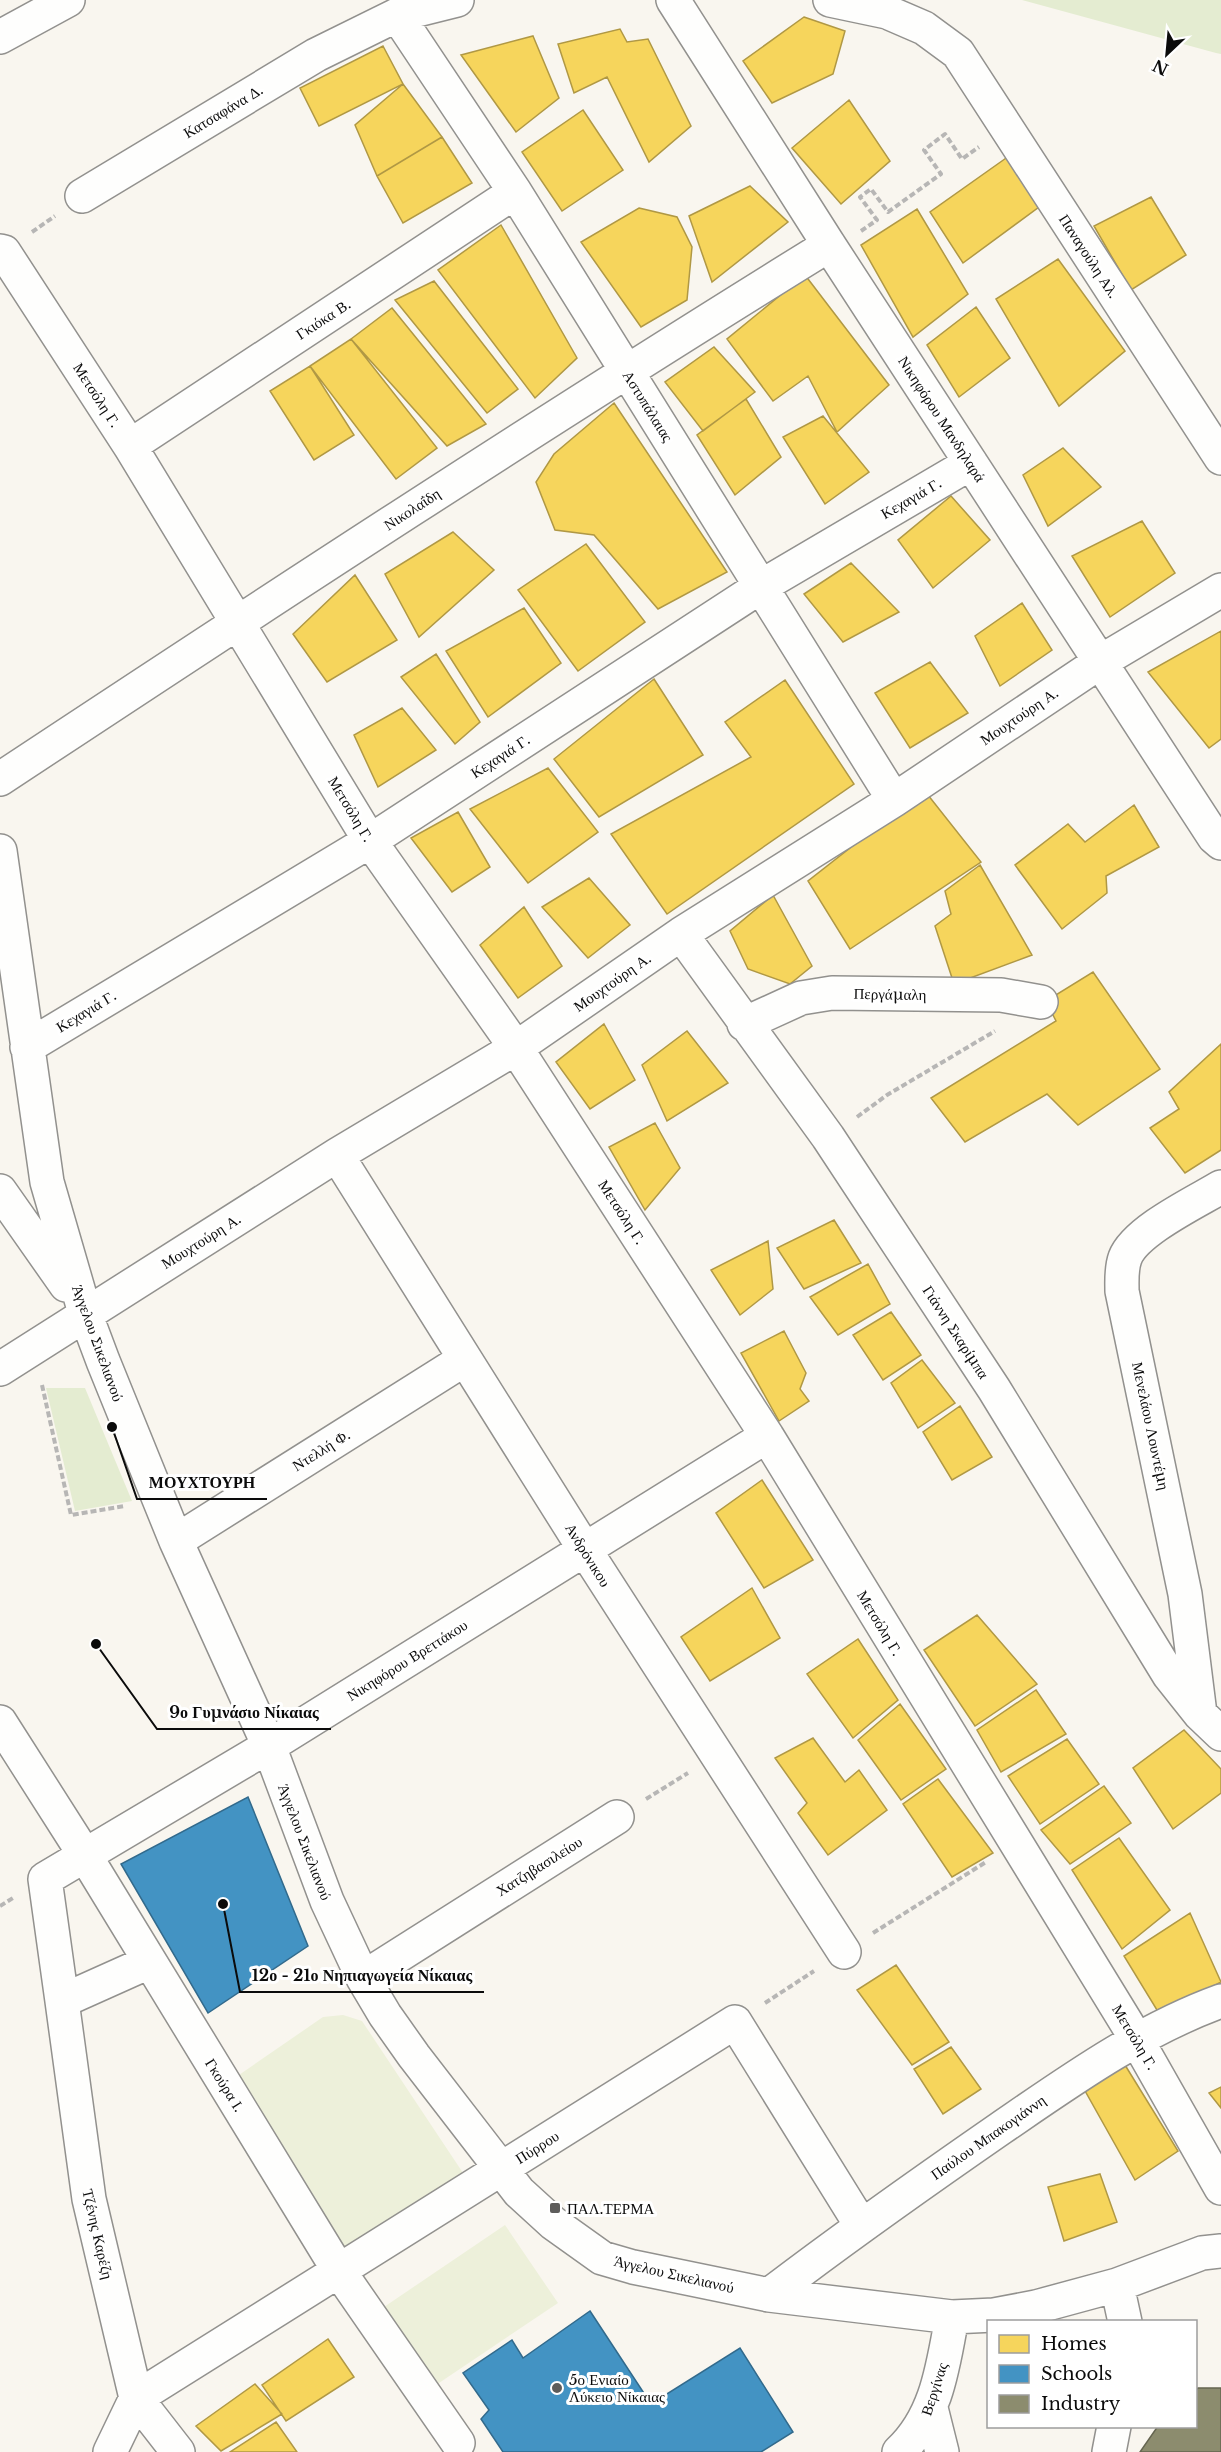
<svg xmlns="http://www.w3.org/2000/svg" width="1221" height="2452" viewBox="0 0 1221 2452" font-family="'Libre Baskerville',serif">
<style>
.green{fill:#e4ecd1}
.pitch{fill:#edf0da}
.homes{fill:#f6d55c;stroke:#b09844;stroke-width:1.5}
.schools{fill:#4393c3;stroke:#326a8c;stroke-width:1.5}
.industry{fill:#8c8c6e;stroke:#656550;stroke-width:1.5}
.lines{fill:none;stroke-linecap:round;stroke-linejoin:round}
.minor-casing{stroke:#92918e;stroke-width:36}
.path{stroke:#b7b6b5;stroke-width:4;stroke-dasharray:6 3;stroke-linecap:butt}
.minor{stroke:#fefefd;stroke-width:33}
.poi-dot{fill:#5e5d5b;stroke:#fff;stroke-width:2}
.labels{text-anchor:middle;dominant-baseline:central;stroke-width:6;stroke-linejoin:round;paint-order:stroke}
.street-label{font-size:15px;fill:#0b0b0b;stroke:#fff}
.poi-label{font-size:15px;fill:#0b0b0b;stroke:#fff;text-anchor:start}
.leader{fill:none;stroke:#0b0b0b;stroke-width:2}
.callout-dot{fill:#0b0b0b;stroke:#fff;stroke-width:2}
.callout-label{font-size:16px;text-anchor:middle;font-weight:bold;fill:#0b0b0b;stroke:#fff;stroke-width:6;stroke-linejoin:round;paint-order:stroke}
</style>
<rect width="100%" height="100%" fill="#f9f6ef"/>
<!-- green -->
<path class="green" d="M 1022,0 L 1221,0 L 1221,54 L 1216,53 Z
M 46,1388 L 85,1388 L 132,1501 L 75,1511 Z"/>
<!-- pitch -->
<path class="pitch" d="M 343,2015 L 362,2021 L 473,2188 L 349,2255 L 236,2077 L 323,2017 Z
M 505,2225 L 558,2303 L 436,2385 L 384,2307 Z"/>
<!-- homes -->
<path class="homes" d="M 804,17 L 845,31 L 833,74 L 772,103 L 743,61 Z
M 620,29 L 627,42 L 648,39 L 691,126 L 649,162 L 607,77 L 574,93 L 558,44 Z
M 533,36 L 559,98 L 516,132 L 461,55 Z
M 383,46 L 403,84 L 319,126 L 300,88 Z
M 403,84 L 442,137 L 377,176 L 355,125 Z
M 849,100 L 890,161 L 841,204 L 792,148 Z
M 583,110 L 623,170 L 562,211 L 522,152 Z
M 442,137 L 472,183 L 403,223 L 377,176 Z
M 1009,156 L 1039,207 L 963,263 L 930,212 Z
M 750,186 L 788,222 L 712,282 L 689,216 Z
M 1151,197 L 1186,255 L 1131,290 L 1094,226 Z
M 639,208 L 677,217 L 692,247 L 687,300 L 641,327 L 581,242 Z
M 917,209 L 968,294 L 913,337 L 861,245 Z
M 501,225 L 577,358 L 535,398 L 438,270 Z
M 1058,259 L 1125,351 L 1059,406 L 996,299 Z
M 805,275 L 889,385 L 837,432 L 808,376 L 773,401 L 727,339 Z
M 434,281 L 518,389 L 487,413 L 395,300 Z
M 976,307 L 1010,358 L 959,397 L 927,345 Z
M 392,308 L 486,424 L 447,446 L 351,339 Z
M 351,339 L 437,448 L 396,479 L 310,366 Z
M 714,347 L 755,392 L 703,431 L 665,382 Z
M 310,366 L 354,435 L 314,460 L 270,391 Z
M 746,399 L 781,457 L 735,495 L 697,435 Z
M 614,403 L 727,572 L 658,609 L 594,535 L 555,530 L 536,482 L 554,454 Z
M 823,416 L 869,472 L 825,504 L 783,437 Z
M 1063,448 L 1101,487 L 1048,526 L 1023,475 Z
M 951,496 L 990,540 L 933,588 L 898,540 Z
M 1142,521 L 1175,573 L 1110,617 L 1072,556 Z
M 453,532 L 494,570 L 419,637 L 385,574 Z
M 586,544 L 645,622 L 578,671 L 518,590 Z
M 851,563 L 899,612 L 843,642 L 804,594 Z
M 355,575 L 397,640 L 327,682 L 293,634 Z
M 1022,603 L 1052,650 L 1000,686 L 975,636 Z
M 524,608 L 561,663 L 488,717 L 446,651 Z
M 1221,631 L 1221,739 L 1209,748 L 1148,672 Z
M 436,654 L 480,722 L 455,744 L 401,677 Z
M 930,662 L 968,713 L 910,748 L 875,693 Z
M 654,679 L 703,755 L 599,817 L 554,759 Z
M 785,680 L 854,784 L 667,914 L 611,834 L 751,757 L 725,722 Z
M 402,708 L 436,750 L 378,787 L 354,735 Z
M 548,768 L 598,832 L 528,883 L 470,809 Z
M 924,790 L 981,862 L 850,949 L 808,881 Z
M 1134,805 L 1159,847 L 1106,876 L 1107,893 L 1062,929 L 1015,865 L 1068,824 L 1085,842 Z
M 458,812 L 490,867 L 452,892 L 411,838 Z
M 980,865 L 1032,955 L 954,984 L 935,926 L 951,914 L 945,891 Z
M 589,878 L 630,925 L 588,958 L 542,907 Z
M 773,895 L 812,966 L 790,984 L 748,969 L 730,931 Z
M 524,907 L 562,966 L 518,998 L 480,945 Z
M 1093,972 L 1160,1069 L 1078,1125 L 1047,1094 L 965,1142 L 931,1098 L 1056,1021 L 1046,1001 Z
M 604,1024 L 635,1080 L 590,1109 L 556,1062 Z
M 687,1031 L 728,1083 L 667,1121 L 642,1065 Z
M 1221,1044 L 1221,1150 L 1185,1173 L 1150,1128 L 1179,1109 L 1169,1092 Z
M 655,1123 L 680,1168 L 645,1210 L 609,1147 Z
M 834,1220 L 861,1263 L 804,1289 L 777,1248 Z
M 768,1241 L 773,1289 L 740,1315 L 711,1270 Z
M 868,1264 L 890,1304 L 838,1335 L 810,1297 Z
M 891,1312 L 921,1355 L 883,1380 L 853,1335 Z
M 784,1331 L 806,1373 L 800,1389 L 809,1401 L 779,1421 L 741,1353 Z
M 922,1360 L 955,1403 L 918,1428 L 891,1383 Z
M 960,1406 L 992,1457 L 952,1480 L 923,1432 Z
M 762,1480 L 813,1560 L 764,1588 L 716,1513 Z
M 752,1588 L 780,1638 L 710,1681 L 681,1637 Z
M 977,1615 L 1037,1684 L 975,1726 L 924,1650 Z
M 858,1639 L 898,1700 L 853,1738 L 807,1674 Z
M 1036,1690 L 1066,1734 L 1001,1772 L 977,1730 Z
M 900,1704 L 946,1769 L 901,1800 L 858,1740 Z
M 1184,1730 L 1221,1769 L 1221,1793 L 1173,1829 L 1133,1768 Z
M 813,1738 L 845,1782 L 859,1770 L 887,1810 L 828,1855 L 798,1813 L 807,1803 L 775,1758 Z
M 1067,1739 L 1099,1784 L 1040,1824 L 1008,1776 Z
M 938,1779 L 993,1853 L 952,1877 L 903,1804 Z
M 1104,1786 L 1131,1823 L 1070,1864 L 1041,1830 Z
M 1119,1838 L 1170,1910 L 1122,1949 L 1072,1870 Z
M 1190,1913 L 1221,1982 L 1160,2015 L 1124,1956 Z
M 896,1965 L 949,2042 L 912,2065 L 857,1990 Z
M 951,2047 L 981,2089 L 943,2114 L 914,2069 Z
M 1125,2065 L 1178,2151 L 1135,2180 L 1084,2089 Z
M 1221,2087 L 1221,2108 L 1209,2093 Z
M 1100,2174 L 1117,2222 L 1064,2241 L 1048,2187 Z
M 328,2339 L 354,2377 L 286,2421 L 262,2385 Z
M 255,2384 L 282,2414 L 221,2451 L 196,2426 Z
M 276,2422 L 297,2452 L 230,2452 Z"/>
<!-- schools -->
<path class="schools" d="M 248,1797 L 308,1946 L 208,2013 L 121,1864 Z
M 590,2311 L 651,2404 L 740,2348 L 793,2432 L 761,2452 L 503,2452 L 481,2419 L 489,2410 L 463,2373 L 512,2340 L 523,2358 Z"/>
<!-- industry -->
<path class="industry" d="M 1198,2388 L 1221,2388 L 1221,2452 L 1140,2452 L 1158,2426 L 1196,2426 L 1196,2390 Z"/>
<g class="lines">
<defs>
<path id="minor" d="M 673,0 L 829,245 L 1214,837 L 1221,843
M 830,0 L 887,12 L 924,28 L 958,53 L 1221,458
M 397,15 L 515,192 L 894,800
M 0,37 L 68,0
M 82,196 L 316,55 L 397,15 L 457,0
M 0,251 L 4,252 L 130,446 L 370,841 L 516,1048 L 767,1436 L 1137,2040 L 1221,2188
M 130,446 L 515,192
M 0,779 C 274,598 549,418 829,245
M 0,851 L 47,1182 L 85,1313 L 103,1361 L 176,1541 L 269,1746 L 327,1901 L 363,1978 L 385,2015 L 414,2056 L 519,2192 L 553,2223 L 602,2258 L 633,2267 L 769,2295 L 952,2317 L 994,2315 L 1036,2307 L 1117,2285 L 1202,2253 L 1221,2251
M 681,934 L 828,1137 L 994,1389 L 1169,1675 L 1200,1714 L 1221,1734
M 744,1024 L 801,998 L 832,993 L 1001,995 L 1041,1002
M 27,1047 L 370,841 L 760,587 L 971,463
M 337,1155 L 585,1550 L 844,1952
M 0,1191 L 66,1285
M 0,1369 L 337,1155 L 516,1048 L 681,934 L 894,800 L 1100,662 L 1221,590
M 176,1541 L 465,1359
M 1200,1714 L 1185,1594 L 1122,1291 C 1122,1280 1121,1269 1125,1258 C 1135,1231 1196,1202 1221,1187
M 0,1722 L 86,1857 L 339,2271 L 458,2443
M 149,1962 L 62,2001 L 89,2199 L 136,2398 L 178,2452
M 363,1978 L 617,1817
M 62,2001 L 45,1879 L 269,1746 L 767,1436
M 1117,2285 L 1125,2322
M 769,2295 C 845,2237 923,2182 1001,2128 C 1071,2080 1141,2030 1221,2001
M 931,2408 L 942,2452
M 110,2452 L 136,2398 L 735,2022 L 861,2225
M 899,2452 C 937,2417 943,2366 952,2317
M 1109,2452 L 1114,2426"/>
</defs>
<!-- minor casing -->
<use href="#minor" class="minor-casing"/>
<!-- path -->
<path class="path" d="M 861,231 L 877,220 L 860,197 L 871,189 L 888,212 L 941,174 L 924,150 L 945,134 L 962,159 L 979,147
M 32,232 L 55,216
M 857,1117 L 887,1095 L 995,1031
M 42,1385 L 71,1515 L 124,1506
M 646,1799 L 688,1773
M 0,1906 L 13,1898
M 873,1933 L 986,1862
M 765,2003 L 814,1971"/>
<!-- minor -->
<use href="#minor" class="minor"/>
</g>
<!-- markers -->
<g class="poi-dot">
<rect x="549" y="2202" width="12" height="12" rx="3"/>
<circle cx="557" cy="2388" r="6"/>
</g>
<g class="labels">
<!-- street labels -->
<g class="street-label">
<text transform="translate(223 111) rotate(-31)">Κατσαφάνα Δ.</text>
<text transform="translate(1089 256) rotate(57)">Παναγούλη Αλ.</text>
<text transform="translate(323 319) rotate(-33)">Γκιόκα Β.</text>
<text transform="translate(97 395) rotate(57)">Μετσόλη Γ.</text>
<text transform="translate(648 406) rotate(58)">Αστυπάλαιας</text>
<text transform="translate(942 419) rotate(57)">Νικηφόρου Μανδηλαρά</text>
<text transform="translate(911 498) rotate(-30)">Κεχαγιά Γ.</text>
<text transform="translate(412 509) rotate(-33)">Νικολαΐδη</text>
<text transform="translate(1019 716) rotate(-34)">Μουχτούρη Α.</text>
<text transform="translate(500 756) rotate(-33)">Κεχαγιά Γ.</text>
<text transform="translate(351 809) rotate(59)">Μετσόλη Γ.</text>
<text transform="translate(612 982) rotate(-35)">Μουχτούρη Α.</text>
<text transform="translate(890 994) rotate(1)">Περγάμαλη</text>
<text transform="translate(86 1011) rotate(-31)">Κεχαγιά Γ.</text>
<text transform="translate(622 1212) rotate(57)">Μετσόλη Γ.</text>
<text transform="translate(201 1241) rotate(-32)">Μουχτούρη Α.</text>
<text transform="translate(956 1332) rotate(57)">Γιάννη Σκαρίμπα</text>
<text transform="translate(98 1343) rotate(70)">Άγγελου Σικελιανού</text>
<text transform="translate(1151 1426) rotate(78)">Μενελάου Λουντέμη</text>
<text transform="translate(321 1450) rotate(-32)">Ντελλή Φ.</text>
<text transform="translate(588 1555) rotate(58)">Ανδρόνικου</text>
<text transform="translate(880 1623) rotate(59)">Μετσόλη Γ.</text>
<text transform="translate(407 1660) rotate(-32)">Νικηφόρου Βρεττάκου</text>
<text transform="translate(305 1842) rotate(69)">Άγγελου Σικελιανού</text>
<text transform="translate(539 1866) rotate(-32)">Χατζηβασιλείου</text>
<text transform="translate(1135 2037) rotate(59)">Μετσόλη Γ.</text>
<text transform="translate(225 2085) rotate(58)">Γκούρα Ι.</text>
<text transform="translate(988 2137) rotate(-35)">Παύλου Μπακογιάννη</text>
<text transform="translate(537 2147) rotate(-32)">Πύρρου</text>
<text transform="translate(98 2234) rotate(77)">Τζένης Καρέζη</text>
<text transform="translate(674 2274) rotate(13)">Άγγελου Σικελιανού</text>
<text transform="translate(934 2389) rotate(-72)">Βεργίνας</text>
</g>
<!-- poi labels -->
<g class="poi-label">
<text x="567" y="2208">ΠΑΛ.ΤΕΡΜΑ</text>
<text x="569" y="2379">5ο Ενιαίο<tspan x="569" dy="17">Λύκειο Νίκαιας</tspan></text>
</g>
</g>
<!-- callouts -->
<path class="leader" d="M112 1427L137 1499H267M96 1644L157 1729H331M223 1904L240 1992H484"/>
<g class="callout-dot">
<circle cx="112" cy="1427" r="6"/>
<circle cx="96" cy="1644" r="6"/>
<circle cx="223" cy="1904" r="6"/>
</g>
<g class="callout-label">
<text x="202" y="1488">ΜΟΥΧΤΟΥΡΗ</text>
<text x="244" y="1718">9ο Γυμνάσιο Νίκαιας</text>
<text x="362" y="1981">12ο - 21ο Νηπιαγωγεία Νίκαιας</text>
</g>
<!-- legend -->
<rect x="987" y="2320" width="210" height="108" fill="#ffffff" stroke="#9d9d9d" stroke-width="1.5"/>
<rect x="999" y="2335" width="30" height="18" fill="#f6d55c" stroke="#9d9d9d" stroke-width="1.5"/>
<text x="1041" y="2350" font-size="18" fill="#0b0b0b">Homes</text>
<rect x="999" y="2365" width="30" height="18" fill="#4393c3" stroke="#9d9d9d" stroke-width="1.5"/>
<text x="1041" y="2380" font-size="18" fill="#0b0b0b">Schools</text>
<rect x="999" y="2395" width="30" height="18" fill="#8c8c6e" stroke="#9d9d9d" stroke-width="1.5"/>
<text x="1041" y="2410" font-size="18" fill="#0b0b0b">Industry</text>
<!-- north arrow -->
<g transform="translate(1167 54) rotate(206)" stroke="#ffffff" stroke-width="4.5" paint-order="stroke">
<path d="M0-4.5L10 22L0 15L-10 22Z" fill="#0b0b0b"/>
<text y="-9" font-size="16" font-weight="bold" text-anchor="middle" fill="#0b0b0b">N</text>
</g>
</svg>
